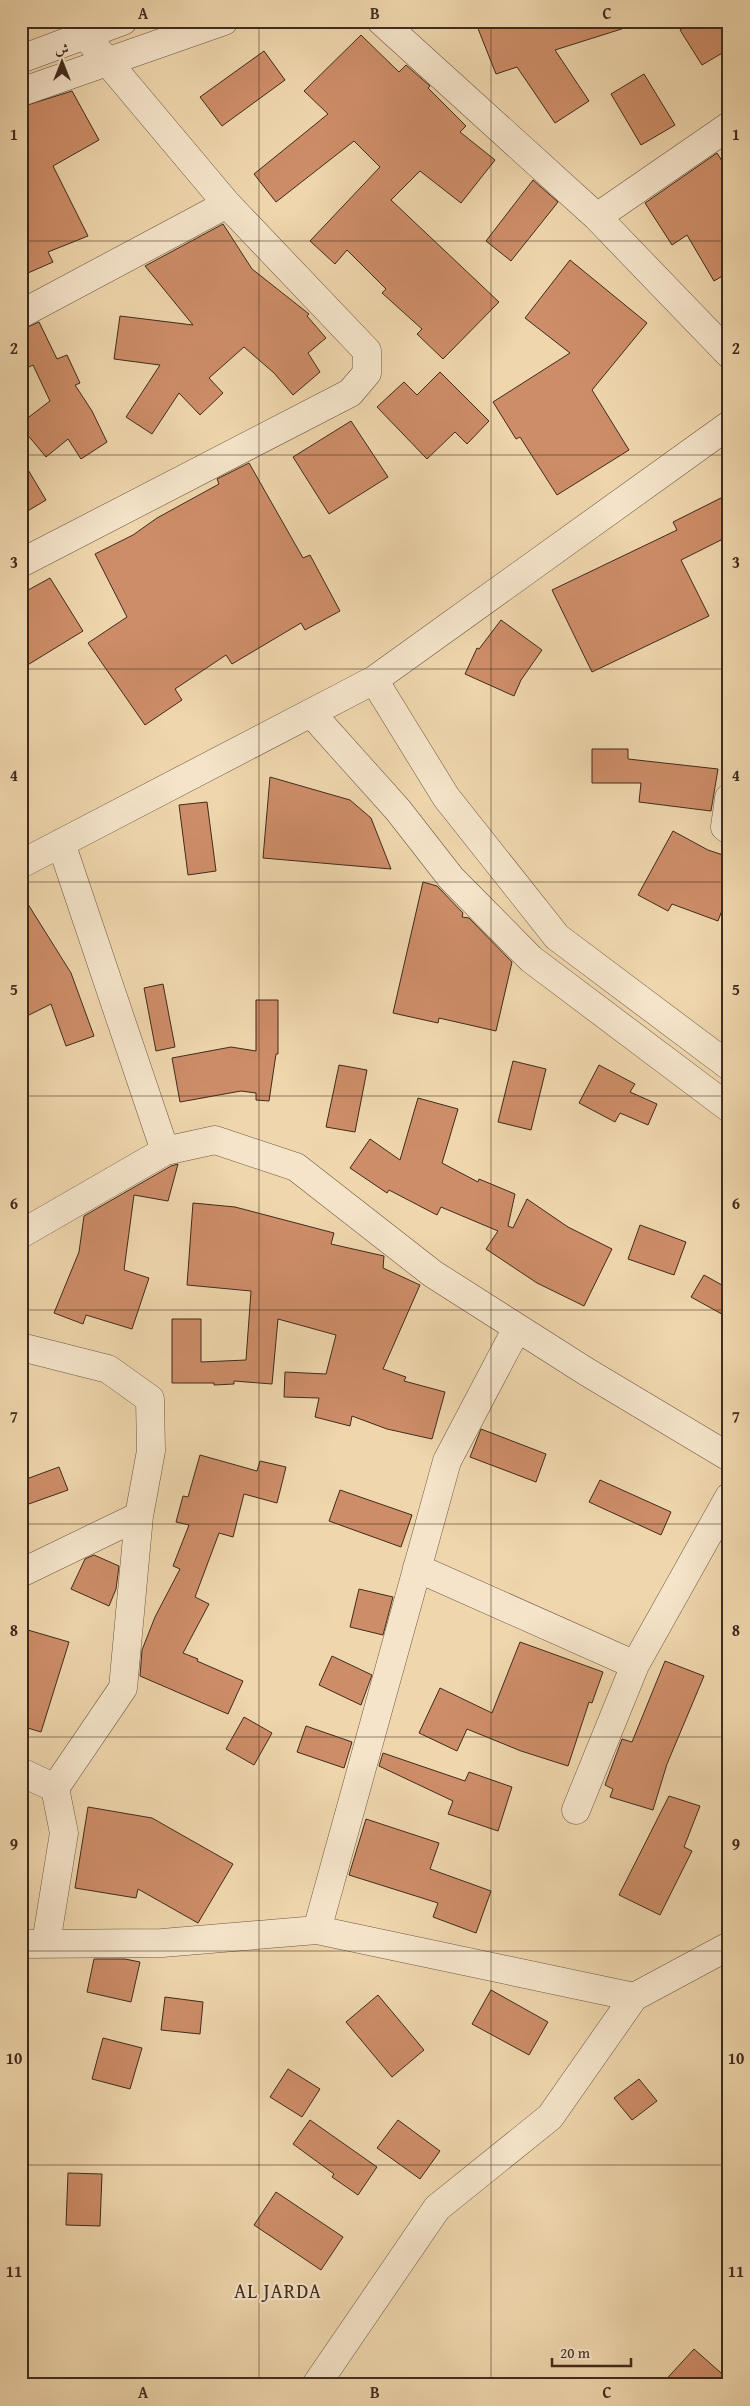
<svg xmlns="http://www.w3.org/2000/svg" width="750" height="2406" viewBox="0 0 750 2406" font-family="'Gentium Book Plus',Amiri,serif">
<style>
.building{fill:#cd8d68;stroke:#3f2b1c}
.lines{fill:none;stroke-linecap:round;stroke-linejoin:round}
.minor-casing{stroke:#6b5640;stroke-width:29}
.minor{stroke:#f5e4ca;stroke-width:28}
.grid{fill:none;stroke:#3f2b1c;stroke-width:1;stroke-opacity:0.55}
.labels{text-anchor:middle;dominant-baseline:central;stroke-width:4.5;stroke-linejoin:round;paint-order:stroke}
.neighbourhood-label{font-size:20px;letter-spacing:1px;fill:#3f2b1c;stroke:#f5e4ca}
.neatline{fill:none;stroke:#3f2b1c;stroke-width:2}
.grid-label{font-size:16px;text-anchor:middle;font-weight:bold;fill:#3f2b1c}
</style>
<rect width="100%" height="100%" fill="#efd6ad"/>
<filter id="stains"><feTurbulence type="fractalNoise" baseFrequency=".004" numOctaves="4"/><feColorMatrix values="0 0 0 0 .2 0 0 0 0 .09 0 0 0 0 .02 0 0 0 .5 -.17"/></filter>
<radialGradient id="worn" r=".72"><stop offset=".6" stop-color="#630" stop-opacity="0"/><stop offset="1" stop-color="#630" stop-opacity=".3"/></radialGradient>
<!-- building -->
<path class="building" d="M 475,21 L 539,21 L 541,28 L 563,21 L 631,21 L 631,26 L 555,50 L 589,101 L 555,123 L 517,67 L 496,74 Z
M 693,21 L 729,21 L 729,49 L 702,65 L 680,30 Z
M 361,35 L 399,72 L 406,65 L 430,86 L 428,88 L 466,126 L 460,132 L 495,160 L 461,203 L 420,171 L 391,200 L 499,302 L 443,359 L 417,334 L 422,329 L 382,293 L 386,289 L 347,250 L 335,264 L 310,241 L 380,167 L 354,141 L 276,202 L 254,174 L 328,114 L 304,91 Z
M 264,51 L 285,80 L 222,126 L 200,97 Z
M 644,74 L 675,125 L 641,145 L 611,94 Z
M 72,91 L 99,140 L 53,166 L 88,236 L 48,252 L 53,262 L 21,276 L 21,107 Z
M 717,153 L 729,172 L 729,272 L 714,281 L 687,235 L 672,245 L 645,203 Z
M 533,180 L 558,202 L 511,261 L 486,241 Z
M 223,224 L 252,269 L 309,314 L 307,316 L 326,338 L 308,353 L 320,372 L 293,395 L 274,373 L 244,347 L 209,378 L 223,393 L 200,415 L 179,393 L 152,434 L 126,417 L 160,365 L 114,359 L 120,316 L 193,325 L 145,266 Z
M 570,260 L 647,323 L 592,390 L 629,450 L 557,495 L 520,437 L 516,439 L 493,402 L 570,353 L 525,318 Z
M 39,322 L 57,359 L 67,355 L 80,383 L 75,385 L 92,411 L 107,442 L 81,459 L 68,439 L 46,457 L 21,427 L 21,423 L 50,401 L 33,365 L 29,367 L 21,351 L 21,330 Z
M 440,372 L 489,421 L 467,444 L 455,432 L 427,459 L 377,407 L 404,382 L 417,395 Z
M 351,421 L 388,477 L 329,514 L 293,457 Z
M 21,458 L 46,500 L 21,515 Z
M 249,463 L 303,558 L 310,555 L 340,611 L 305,630 L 301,623 L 232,664 L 226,655 L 175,689 L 182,700 L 145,725 L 88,643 L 127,617 L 95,554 L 133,535 L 157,518 L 219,484 L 217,479 Z
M 729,494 L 729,536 L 681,560 L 709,616 L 592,672 L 552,590 L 677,530 L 673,522 Z
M 50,578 L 83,631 L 21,669 L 21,594 Z
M 501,620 L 542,650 L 521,680 L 514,696 L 465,674 L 477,648 L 479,649 Z
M 592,749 L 628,749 L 628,759 L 718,769 L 711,811 L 639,802 L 641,783 L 592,783 Z
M 270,777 L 350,800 L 371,818 L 391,869 L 263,858 Z
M 207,802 L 216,871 L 188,875 L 179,805 Z
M 673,831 L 708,850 L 729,857 L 729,892 L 718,921 L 672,904 L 668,911 L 638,895 Z
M 423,882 L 437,886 L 463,913 L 462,917 L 469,918 L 512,962 L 496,1031 L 439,1018 L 438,1023 L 393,1013 Z
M 21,893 L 71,973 L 94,1036 L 66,1046 L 51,1004 L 21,1019 Z
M 163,984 L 175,1047 L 156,1051 L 144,988 Z
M 256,1000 L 278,1000 L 278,1054 L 276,1054 L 269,1101 L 256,1100 L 256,1093 L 241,1091 L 180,1102 L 172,1058 L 231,1047 L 256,1051 Z
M 513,1061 L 546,1069 L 531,1130 L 498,1122 Z
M 339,1065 L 367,1070 L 355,1132 L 326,1127 Z
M 599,1065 L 635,1084 L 630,1092 L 657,1104 L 648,1125 L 620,1113 L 615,1122 L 579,1103 Z
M 418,1098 L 458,1109 L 442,1163 L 478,1182 L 479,1179 L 515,1194 L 508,1226 L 513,1228 L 527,1199 L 568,1227 L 612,1249 L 584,1306 L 537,1283 L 486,1249 L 498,1231 L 441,1207 L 437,1215 L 389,1190 L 387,1193 L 350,1168 L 370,1139 L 400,1160 Z
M 178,1164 L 168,1201 L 134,1195 L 124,1270 L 149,1278 L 132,1329 L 86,1315 L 83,1324 L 54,1313 L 79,1252 L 84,1216 L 171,1166 Z
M 193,1203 L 235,1207 L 334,1233 L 331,1244 L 384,1256 L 383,1268 L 420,1285 L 383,1369 L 406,1377 L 404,1381 L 445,1392 L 432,1439 L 387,1429 L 352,1416 L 350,1426 L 315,1417 L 319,1398 L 284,1397 L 285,1372 L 326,1374 L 336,1335 L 278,1319 L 272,1384 L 234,1381 L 234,1384 L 214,1385 L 214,1383 L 172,1383 L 172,1319 L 201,1319 L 201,1362 L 246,1360 L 251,1291 L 187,1285 Z
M 640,1225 L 686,1242 L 674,1275 L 628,1259 Z
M 704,1275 L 729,1289 L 729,1318 L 691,1297 Z
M 481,1429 L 546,1454 L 536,1482 L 470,1457 Z
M 200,1455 L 257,1471 L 260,1461 L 286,1467 L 277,1503 L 244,1494 L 233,1537 L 219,1533 L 195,1597 L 209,1604 L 183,1653 L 198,1659 L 197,1661 L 243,1681 L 228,1714 L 140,1676 L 142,1650 L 155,1617 L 180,1569 L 173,1566 L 189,1525 L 176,1522 L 183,1496 L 188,1497 Z
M 59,1467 L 68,1490 L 26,1505 L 21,1493 L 21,1481 Z
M 600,1480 L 671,1512 L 661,1535 L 589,1502 Z
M 340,1490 L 412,1515 L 401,1547 L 329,1521 Z
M 94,1555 L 119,1566 L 116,1589 L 109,1606 L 71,1589 L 85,1559 Z
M 359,1589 L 393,1597 L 383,1635 L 350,1627 Z
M 21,1628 L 69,1642 L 41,1732 L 21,1726 Z
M 520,1642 L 603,1672 L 592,1703 L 589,1702 L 568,1766 L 521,1751 L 467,1729 L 457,1751 L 419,1733 L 440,1688 L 492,1713 Z
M 332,1656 L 372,1675 L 361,1705 L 319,1685 Z
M 665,1661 L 704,1676 L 667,1764 L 653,1810 L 610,1797 L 613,1789 L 605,1785 L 622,1739 L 632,1742 Z
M 244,1717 L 272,1733 L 254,1765 L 226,1749 Z
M 306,1726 L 352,1742 L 344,1768 L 297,1752 Z
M 383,1753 L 465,1781 L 469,1772 L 512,1787 L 498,1831 L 448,1814 L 453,1801 L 379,1766 Z
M 669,1796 L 700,1806 L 684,1847 L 692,1851 L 660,1915 L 619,1895 Z
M 88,1807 L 152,1818 L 233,1864 L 198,1923 L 138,1889 L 136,1898 L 75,1888 Z
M 366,1819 L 439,1843 L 430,1869 L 491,1891 L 476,1933 L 433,1917 L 438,1903 L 349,1875 Z
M 94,1959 L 125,1959 L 140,1962 L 131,2002 L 87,1992 Z
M 491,1990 L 548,2022 L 529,2055 L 472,2024 Z
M 378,1995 L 424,2050 L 392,2077 L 346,2022 Z
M 165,1997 L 203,2002 L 200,2034 L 161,2030 Z
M 103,2038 L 142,2048 L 130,2089 L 92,2079 Z
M 288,2069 L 320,2089 L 302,2117 L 270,2097 Z
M 639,2079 L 657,2101 L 632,2120 L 614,2098 Z
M 310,2120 L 377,2167 L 358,2195 L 332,2177 L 334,2174 L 293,2144 Z
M 398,2120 L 440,2151 L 420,2179 L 377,2148 Z
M 68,2173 L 102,2174 L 100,2226 L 66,2225 Z
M 276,2192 L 343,2237 L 321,2270 L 254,2225 Z
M 694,2349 L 729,2380 L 729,2385 L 661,2385 Z"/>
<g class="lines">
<defs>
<path id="minor" d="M 381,21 L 597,217 L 729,354
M 21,59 L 123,21
M 21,92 L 224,21
M 597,217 L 729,126
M 21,314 L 227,204
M 21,563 L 350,393 L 367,373 L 367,351 L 227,204 L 85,35
M 374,680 L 446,797 L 557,937 L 729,1066
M 311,713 L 398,810 L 451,878 L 531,959 L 729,1108
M 729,798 L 725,827 L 729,830
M 61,843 L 165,1151
M 21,864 L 374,680 L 729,425
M 21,1234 L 165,1151 L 215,1140 L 296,1167 L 433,1274 L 587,1372 L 729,1457
M 21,1347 L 108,1369 L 150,1399 L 151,1451 L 139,1516 L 123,1688 L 55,1788
M 417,1568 L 635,1665
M 21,1573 L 139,1516
M 21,1772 L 55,1788 L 64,1833 L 46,1943
M 576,1810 L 635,1665 L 729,1497
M 317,1930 L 447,1461 L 517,1328
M 21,1944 L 162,1943 L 317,1930 L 634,1997
M 316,2385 L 437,2208 L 550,2117 L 634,1997 L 729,1946"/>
</defs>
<!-- minor casing -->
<use href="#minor" class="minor-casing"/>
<!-- minor -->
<use href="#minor" class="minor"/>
</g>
<!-- grid -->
<path class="grid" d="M 259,21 L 259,2385M 491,21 L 491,2385M 21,241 L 729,241M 21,455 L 729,455M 21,669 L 729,669M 21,882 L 729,882M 21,1096 L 729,1096M 21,1310 L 729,1310M 21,1524 L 729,1524M 21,1737 L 729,1737M 21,1951 L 729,1951M 21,2165 L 729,2165"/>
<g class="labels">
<!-- neighbourhood labels -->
<g class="neighbourhood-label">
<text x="278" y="2290">AL JARDA</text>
</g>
</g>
<!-- margin -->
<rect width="750" height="2406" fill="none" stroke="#efd6ad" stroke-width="55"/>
<!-- north arrow -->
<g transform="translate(62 62)" stroke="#f5e4ca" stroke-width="4" paint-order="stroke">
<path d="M0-4L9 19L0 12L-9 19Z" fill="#3f2b1c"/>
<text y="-8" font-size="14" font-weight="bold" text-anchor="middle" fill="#3f2b1c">ش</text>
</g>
<!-- scale -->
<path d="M552 2358v8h79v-8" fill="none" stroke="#3f2b1c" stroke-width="2.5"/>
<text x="560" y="2358" font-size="15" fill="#3f2b1c" stroke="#f5e4ca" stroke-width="4" paint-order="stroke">20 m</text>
<rect x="28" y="28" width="694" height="2350" class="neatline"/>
<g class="grid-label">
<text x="143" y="19">A</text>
<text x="375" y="19">B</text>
<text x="607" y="19">C</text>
<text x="14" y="140">1</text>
<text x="736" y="140">1</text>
<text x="14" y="354">2</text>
<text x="736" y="354">2</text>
<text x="14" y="568">3</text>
<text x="736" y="568">3</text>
<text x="14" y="781">4</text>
<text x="736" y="781">4</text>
<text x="14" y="995">5</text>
<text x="736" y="995">5</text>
<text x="14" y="1209">6</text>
<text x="736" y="1209">6</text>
<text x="14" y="1422">7</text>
<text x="736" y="1422">7</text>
<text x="14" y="1636">8</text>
<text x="736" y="1636">8</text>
<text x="14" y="1850">9</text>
<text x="736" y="1850">9</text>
<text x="14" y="2064">10</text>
<text x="736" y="2064">10</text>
<text x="14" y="2277">11</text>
<text x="736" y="2277">11</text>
<text x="143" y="2398">A</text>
<text x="375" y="2398">B</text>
<text x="607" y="2398">C</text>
</g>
<rect width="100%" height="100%" filter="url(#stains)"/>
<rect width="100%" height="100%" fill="url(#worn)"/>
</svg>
